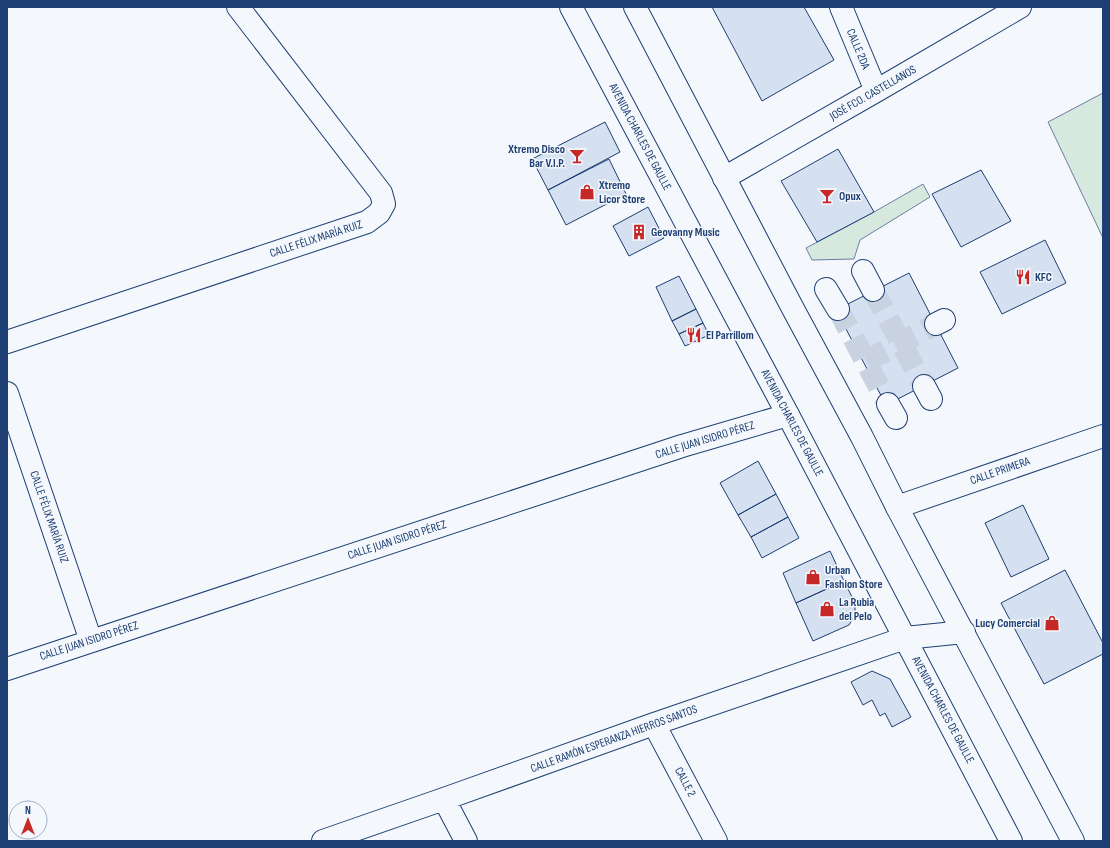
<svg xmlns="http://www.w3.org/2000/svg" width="1110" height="848" viewBox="0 0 1110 848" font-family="'Sofia Sans Condensed',sans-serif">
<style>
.green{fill:#d7e8df;stroke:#687fa3}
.building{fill:#d5e0f0;stroke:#1d3f73}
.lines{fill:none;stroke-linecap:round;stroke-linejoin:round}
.minor-tunnel{stroke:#c9d2e0;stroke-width:22;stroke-dasharray:22 11;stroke-linecap:butt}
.minor-casing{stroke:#1d3f73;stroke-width:24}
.major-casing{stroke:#1d3f73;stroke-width:24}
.minor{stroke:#f4f7fb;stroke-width:22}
.major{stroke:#f4f7fb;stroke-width:22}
.labels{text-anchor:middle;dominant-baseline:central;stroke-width:3;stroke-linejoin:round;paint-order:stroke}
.street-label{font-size:12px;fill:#1d3f73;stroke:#f4f7fb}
.poi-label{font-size:12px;font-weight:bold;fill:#1d3f73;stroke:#f4f7fb;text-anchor:start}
</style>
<rect width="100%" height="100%" fill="#f4f7fb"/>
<!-- green -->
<path class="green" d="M 1103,93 L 1103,238 L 1048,122 Z
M 923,184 L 930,197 L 860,240 L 854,259 L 812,260 L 806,248 L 874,212 Z"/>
<!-- building -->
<path class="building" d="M 712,7 L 804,7 L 834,60 L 762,101 Z
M 605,122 L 620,152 L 548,190 L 532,159 Z
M 838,149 L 874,212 L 817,242 L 781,181 Z
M 609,159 L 626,194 L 566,225 L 548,190 Z
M 981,170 L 1011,221 L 961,247 L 932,194 Z
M 648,207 L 664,238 L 629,256 L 613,226 Z
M 1045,240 L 1066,283 L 1002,314 L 980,272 Z
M 909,273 L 958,368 L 886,405 L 836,310 Z
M 679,276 L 696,309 L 672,321 L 656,287 Z
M 696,309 L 703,323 L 679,334 L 672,321 Z
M 703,323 L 709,335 L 685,346 L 679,334 Z
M 758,461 L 776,494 L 738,515 L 720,483 Z
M 776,494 L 788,517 L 751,537 L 738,515 Z
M 1023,505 L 1049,559 L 1011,577 L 985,523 Z
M 788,517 L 799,538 L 762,558 L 751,537 Z
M 830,551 L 844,581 L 796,603 L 783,573 Z
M 1065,570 L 1103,643 L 1103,654 L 1044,684 L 1001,603 Z
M 844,581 L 855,603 L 855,615 L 849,625 L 813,641 L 796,603 Z
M 872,671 L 890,679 L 911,717 L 892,727 L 885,713 L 880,716 L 872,700 L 863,705 L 851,682 Z"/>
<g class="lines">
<!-- minor-tunnel -->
<path class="minor-tunnel" d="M 873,290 L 924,386
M 838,309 L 888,404
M 866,361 L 936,324"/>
<defs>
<path id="minor" d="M 841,7 L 876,91
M 724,178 L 876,91 L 1020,7
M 863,271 L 873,290
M 826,289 L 838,309
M 936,324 L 944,320
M 7,342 L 367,222 L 379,213 L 384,204 L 381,193 L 238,7
M 924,386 L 931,399
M 7,393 L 91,641
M 888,404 L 896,418
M 897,507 L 1103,436
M 7,669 L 682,446 L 788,415
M 654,724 L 716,841
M 444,799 L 466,841
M 323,841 L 444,799 L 654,724 L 905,638 L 964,632"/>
<path id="major" d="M 571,7 L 788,415 L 1011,841
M 635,7 L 791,305 L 862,437 L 897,507 L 1073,841"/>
</defs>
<!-- minor casing -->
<use href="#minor" class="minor-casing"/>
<!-- major casing -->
<use href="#major" class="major-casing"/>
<!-- minor -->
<use href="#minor" class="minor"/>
<!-- major -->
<use href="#major" class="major"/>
</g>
<!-- icons -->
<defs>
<symbol id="bar-bare" viewBox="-9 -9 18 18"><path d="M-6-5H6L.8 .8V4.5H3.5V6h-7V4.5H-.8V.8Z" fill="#c62828" stroke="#f4f7fb" stroke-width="2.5" paint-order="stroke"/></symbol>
<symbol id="shop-bare" viewBox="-9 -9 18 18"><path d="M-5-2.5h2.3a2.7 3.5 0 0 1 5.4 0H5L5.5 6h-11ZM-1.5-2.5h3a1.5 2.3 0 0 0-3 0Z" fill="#c62828" stroke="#f4f7fb" stroke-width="2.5" paint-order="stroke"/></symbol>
<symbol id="building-bare" viewBox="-9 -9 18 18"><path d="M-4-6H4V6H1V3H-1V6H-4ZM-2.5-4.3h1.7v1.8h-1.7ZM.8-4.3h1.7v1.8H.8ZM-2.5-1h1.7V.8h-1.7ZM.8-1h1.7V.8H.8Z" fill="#c62828" stroke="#f4f7fb" stroke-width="2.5" paint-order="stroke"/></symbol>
<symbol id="restaurant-bare" viewBox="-9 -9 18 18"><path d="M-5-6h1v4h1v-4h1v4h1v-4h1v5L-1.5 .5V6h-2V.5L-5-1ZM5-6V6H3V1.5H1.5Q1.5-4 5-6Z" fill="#c62828" stroke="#f4f7fb" stroke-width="2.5" paint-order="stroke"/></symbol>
</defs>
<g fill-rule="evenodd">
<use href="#bar-bare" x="566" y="145" width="22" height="22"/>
<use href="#shop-bare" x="576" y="181" width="22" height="22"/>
<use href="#bar-bare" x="816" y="185" width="22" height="22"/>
<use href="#building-bare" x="628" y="221" width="22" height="22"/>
<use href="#restaurant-bare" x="1012" y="266" width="22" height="22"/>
<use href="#restaurant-bare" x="683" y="324" width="22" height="22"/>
<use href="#shop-bare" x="802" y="566" width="22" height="22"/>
<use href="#shop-bare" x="816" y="598" width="22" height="22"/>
<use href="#shop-bare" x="1041" y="612" width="22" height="22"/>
</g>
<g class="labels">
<!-- street labels -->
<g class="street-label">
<text transform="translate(858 49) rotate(67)">CALLE 2DA</text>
<text transform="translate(873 93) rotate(-30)">JOSÉ FCO. CASTELLANOS</text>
<text transform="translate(640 137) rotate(62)">AVENIDA CHARLES DE GAULLE</text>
<text transform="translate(316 239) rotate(-18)">CALLE FÉLIX MARÍA RUIZ</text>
<text transform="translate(792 423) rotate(62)">AVENIDA CHARLES DE GAULLE</text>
<text transform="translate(705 440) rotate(-17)">CALLE JUAN ISIDRO PÉREZ</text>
<text transform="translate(1000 471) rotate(-19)">CALLE PRIMERA</text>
<text transform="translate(49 517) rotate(71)">CALLE FÉLIX MARÍA RUIZ</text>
<text transform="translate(397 540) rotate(-18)">CALLE JUAN ISIDRO PÉREZ</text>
<text transform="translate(89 641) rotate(-18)">CALLE JUAN ISIDRO PÉREZ</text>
<text transform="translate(943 710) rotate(62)">AVENIDA CHARLES DE GAULLE</text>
<text transform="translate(614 739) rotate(-20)">CALLE RAMÓN ESPERANZA HIERROS SANTOS</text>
<text transform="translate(685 782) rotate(62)">CALLE 2</text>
</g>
<!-- poi labels -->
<g class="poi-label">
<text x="565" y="149" text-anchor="end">Xtremo Disco<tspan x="565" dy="14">Bar V.I.P.</tspan></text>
<text x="599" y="185">Xtremo<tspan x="599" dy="14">Licor Store</tspan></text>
<text x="839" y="196">Opux</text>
<text x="651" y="232">Geovanny Music</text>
<text x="1035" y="277">KFC</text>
<text x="706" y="335">El Parrillom</text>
<text x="825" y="570">Urban<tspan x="825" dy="14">Fashion Store</tspan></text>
<text x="839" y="602">La Rubia<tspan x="839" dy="14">del Pelo</tspan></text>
<text x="1040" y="623" text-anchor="end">Lucy Comercial</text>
</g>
</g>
<!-- border -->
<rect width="1110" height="848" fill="none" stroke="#1d3f73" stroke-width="16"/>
<!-- north arrow -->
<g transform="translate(28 820)"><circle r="19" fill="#f4f7fb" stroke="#9eadc5"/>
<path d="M0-3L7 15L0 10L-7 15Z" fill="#c62828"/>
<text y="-6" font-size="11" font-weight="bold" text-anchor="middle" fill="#1d3f73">N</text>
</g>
</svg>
